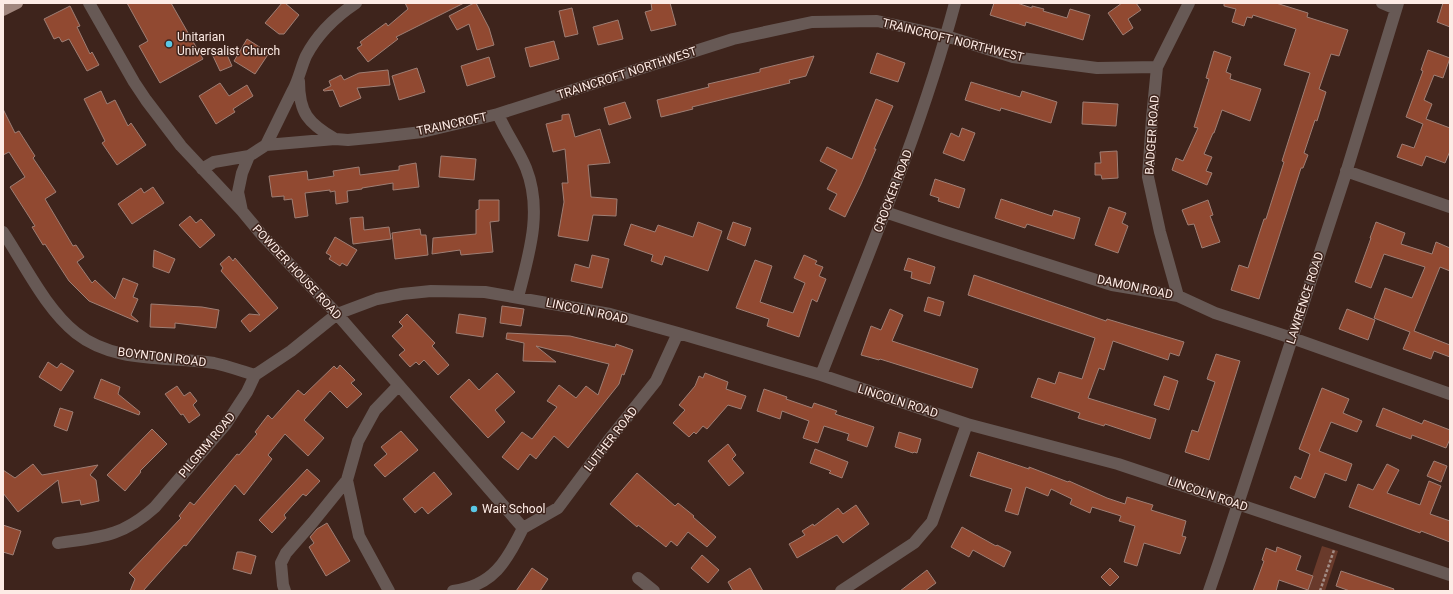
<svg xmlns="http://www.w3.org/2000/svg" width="1453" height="594" viewBox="0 0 1453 594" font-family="Roboto,sans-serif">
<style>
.green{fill:#693a2b}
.building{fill:#914931;stroke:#9e7e74}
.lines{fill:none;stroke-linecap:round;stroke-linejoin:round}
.path{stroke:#a28c85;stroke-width:2.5;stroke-dasharray:3 2;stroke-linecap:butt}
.minor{stroke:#675955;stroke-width:12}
.major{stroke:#a1867d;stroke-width:12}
.poi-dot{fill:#5ac8e6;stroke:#3e241c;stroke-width:1.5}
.labels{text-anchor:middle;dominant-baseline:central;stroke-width:3;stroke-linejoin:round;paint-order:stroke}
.poi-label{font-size:12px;fill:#fdebe5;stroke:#3e241c;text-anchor:start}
.street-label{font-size:12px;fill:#fdebe5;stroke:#3e241c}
</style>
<rect width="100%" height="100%" fill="#3e241c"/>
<!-- green -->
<path class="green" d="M 1322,546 L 1338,551 L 1325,591 L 1307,591 Z"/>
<!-- building -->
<path class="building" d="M 127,3 L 171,3 L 203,59 L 160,83 L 139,46 L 148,41 Z
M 282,3 L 285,3 L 299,15 L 284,34 L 279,34 L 265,23 Z
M 405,3 L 464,3 L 396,37 L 398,39 L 368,62 L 357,48 L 362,45 L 360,42 L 386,23 L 388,26 L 408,9 Z
M 474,3 L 476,3 L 489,28 L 494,45 L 477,50 L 469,24 L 457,30 L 449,16 Z
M 651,3 L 670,3 L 676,25 L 651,31 L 645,12 L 652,10 Z
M 994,3 L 1017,3 L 1032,8 L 1032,6 L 1044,9 L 1043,11 L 1067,18 L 1070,9 L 1090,15 L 1083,40 L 1026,22 L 1025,26 L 990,15 Z
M 1122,3 L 1136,3 L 1141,10 L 1128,19 L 1133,28 L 1123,35 L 1108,13 Z
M 1224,3 L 1276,3 L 1308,13 L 1307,17 L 1348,30 L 1339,56 L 1331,54 L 1319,89 L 1326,92 L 1317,121 L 1315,120 L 1304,153 L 1308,155 L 1303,168 L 1301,168 L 1259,299 L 1231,290 L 1239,265 L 1248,268 L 1264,219 L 1266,219 L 1284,162 L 1282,161 L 1310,73 L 1284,65 L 1296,29 L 1253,15 L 1252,18 L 1247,17 L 1244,26 L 1232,22 L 1236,9 L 1224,6 Z
M 1443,3 L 1450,3 L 1450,27 L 1437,22 Z
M 70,6 L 80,26 L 77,27 L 90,54 L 92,52 L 99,65 L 87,71 L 69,39 L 62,42 L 59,37 L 54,39 L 44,19 Z
M 572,8 L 578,34 L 565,37 L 559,11 Z
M 618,20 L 623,39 L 598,45 L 593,27 Z
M 247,39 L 269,53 L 255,74 L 234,61 Z
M 554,41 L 559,59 L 530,67 L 525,48 Z
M 225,50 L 232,66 L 220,71 L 213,56 Z
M 1428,50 L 1450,58 L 1443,78 L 1434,75 L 1424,100 L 1432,104 L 1426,119 L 1450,128 L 1450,151 L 1445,163 L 1426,156 L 1422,166 L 1397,157 L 1402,144 L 1414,148 L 1423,124 L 1406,117 L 1423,71 L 1421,70 Z
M 1214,51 L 1231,57 L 1226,72 L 1231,74 L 1230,79 L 1261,89 L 1250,121 L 1222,110 L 1214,133 L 1213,133 L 1204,154 L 1212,157 L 1206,171 L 1212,173 L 1207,185 L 1172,170 L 1176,158 L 1183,161 L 1198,128 L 1194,127 L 1209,79 L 1206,78 Z
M 877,53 L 905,63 L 898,82 L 870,73 Z
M 814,56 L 806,76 L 789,80 L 790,83 L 692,107 L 693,109 L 661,117 L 657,100 L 709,87 L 708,84 L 760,72 L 760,69 Z
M 489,57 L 495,77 L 467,86 L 461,66 Z
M 417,68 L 425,92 L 399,100 L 392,76 Z
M 388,70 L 390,85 L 357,88 L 361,98 L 340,107 L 333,90 L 324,91 L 323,90 L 331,86 L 329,81 L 341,75 L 344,80 L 359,73 Z
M 971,82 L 1020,97 L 1022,91 L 1057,102 L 1051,123 L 1001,108 L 1000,111 L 965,100 Z
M 220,83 L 229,96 L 247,85 L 253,96 L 233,109 L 235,112 L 216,124 L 199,96 Z
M 101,91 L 107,104 L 115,100 L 128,126 L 131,123 L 146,145 L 117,165 L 102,143 L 105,141 L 84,99 Z
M 876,99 L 893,106 L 874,149 L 876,149 L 861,184 L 845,217 L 829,209 L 837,194 L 827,189 L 837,170 L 820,161 L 827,147 L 852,159 Z
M 625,102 L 631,118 L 609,125 L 604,108 Z
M 1083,102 L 1118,104 L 1116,126 L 1082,124 Z
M 3,109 L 15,133 L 19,131 L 35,156 L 33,158 L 56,192 L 45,199 L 73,246 L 76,245 L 84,257 L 77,262 L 92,283 L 95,280 L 115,299 L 123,278 L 138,284 L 133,297 L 138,299 L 131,315 L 138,321 L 138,322 L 89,301 L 69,281 L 45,244 L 43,245 L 32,227 L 35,226 L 10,187 L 25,177 L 9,152 L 3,155 Z
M 569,114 L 575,137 L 600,129 L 610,163 L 588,165 L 591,197 L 617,199 L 616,216 L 593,215 L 588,241 L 558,236 L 564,202 L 562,183 L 568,183 L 565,149 L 553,152 L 546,124 L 562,120 L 562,115 Z
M 962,128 L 975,133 L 964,161 L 943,153 L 951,133 L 959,137 Z
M 1117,151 L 1118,178 L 1102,179 L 1101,175 L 1095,175 L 1095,163 L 1101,163 L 1100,152 Z
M 441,156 L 476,159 L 474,180 L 439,177 Z
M 416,163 L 419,187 L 393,190 L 393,183 L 362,188 L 362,189 L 347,191 L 348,202 L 336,204 L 335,191 L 330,192 L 330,190 L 305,193 L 308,216 L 295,218 L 292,199 L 284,200 L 284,196 L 272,197 L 269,176 L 307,171 L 308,180 L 334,176 L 333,171 L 359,167 L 360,175 L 399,170 L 399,166 Z
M 935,179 L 965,189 L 959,208 L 938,201 L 939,198 L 930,195 Z
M 153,187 L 164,203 L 132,224 L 118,204 L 141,188 L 144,193 Z
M 1001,199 L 1052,216 L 1054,210 L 1080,218 L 1074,239 L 1027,224 L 1025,228 L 995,218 Z
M 479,200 L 499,200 L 499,221 L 490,222 L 493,252 L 461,255 L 460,250 L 432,254 L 433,238 L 476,234 L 476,210 L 479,209 Z
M 1208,200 L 1213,215 L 1210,216 L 1220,242 L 1202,248 L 1194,224 L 1188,225 L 1182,210 Z
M 1109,207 L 1126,213 L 1122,223 L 1128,226 L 1118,253 L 1095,245 Z
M 190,216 L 196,223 L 201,219 L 215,235 L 200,248 L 179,225 Z
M 363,217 L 364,230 L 389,227 L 391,239 L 353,244 L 350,218 Z
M 698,222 L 722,231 L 708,271 L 665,256 L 662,265 L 651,261 L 653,255 L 624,245 L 631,224 L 655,232 L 658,225 L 693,237 Z
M 733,222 L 751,228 L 745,246 L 727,239 Z
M 1376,222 L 1405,233 L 1401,244 L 1432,254 L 1436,242 L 1450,248 L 1450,271 L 1440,267 L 1414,331 L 1450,345 L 1450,357 L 1434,351 L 1431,359 L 1403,349 L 1410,332 L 1374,318 L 1385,288 L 1412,298 L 1425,267 L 1384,254 L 1371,288 L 1355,282 L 1371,238 L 1370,238 Z
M 420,229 L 421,235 L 426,235 L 428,255 L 395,259 L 392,233 Z
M 335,237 L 357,250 L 347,266 L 342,263 L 340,266 L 329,259 L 331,256 L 326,253 Z
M 154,250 L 175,259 L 169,273 L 153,267 Z
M 592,255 L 609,259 L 602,288 L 571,281 L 575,264 L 589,268 Z
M 804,255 L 817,261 L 815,264 L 823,267 L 819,276 L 826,279 L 817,302 L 812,299 L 799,337 L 767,326 L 769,319 L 736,308 L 755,260 L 772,266 L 760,302 L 793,313 L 805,283 L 794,278 Z
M 229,256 L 233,261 L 235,258 L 278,308 L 250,332 L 241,321 L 249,314 L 260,315 L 221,271 L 223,268 L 220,264 Z
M 908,258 L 935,267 L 930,284 L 911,278 L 912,272 L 904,270 Z
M 974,275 L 1106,321 L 1107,319 L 1184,342 L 1179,356 L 1170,353 L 1168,360 L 1113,341 L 1104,370 L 1099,368 L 1088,398 L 1156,419 L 1150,439 L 1105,424 L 1104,426 L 1078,418 L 1080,413 L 1031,397 L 1038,378 L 1055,384 L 1059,372 L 1082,379 L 1095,338 L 968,295 Z
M 928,297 L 944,302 L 940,316 L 924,311 Z
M 151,304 L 202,307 L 219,310 L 216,328 L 175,323 L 175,328 L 150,327 Z
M 502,306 L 524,309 L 521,326 L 500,323 Z
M 890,309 L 903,315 L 892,341 L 978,369 L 972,388 L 880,359 L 879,360 L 861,355 L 871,326 L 881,330 Z
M 1347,309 L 1375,320 L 1368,340 L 1339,329 Z
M 407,314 L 435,343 L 432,346 L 449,365 L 438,375 L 424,360 L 419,365 L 416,362 L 410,367 L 399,355 L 405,350 L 392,336 L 403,326 L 399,322 Z
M 459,314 L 486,318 L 483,337 L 456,333 Z
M 507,333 L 570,336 L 615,347 L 616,344 L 633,350 L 624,375 L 622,374 L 619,384 L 568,448 L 554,436 L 536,459 L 530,454 L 518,470 L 502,457 L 522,432 L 532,439 L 557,407 L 547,401 L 559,385 L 576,398 L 586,386 L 598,395 L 609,364 L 536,346 L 556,362 L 523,361 L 524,343 L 506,339 Z
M 1216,354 L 1240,361 L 1209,460 L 1185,452 L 1192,430 L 1198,432 L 1215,382 L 1207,379 Z
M 48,362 L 57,368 L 61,363 L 74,371 L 61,391 L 39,377 Z
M 340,365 L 355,380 L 351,383 L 362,394 L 347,408 L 330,391 L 304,420 L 324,438 L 308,456 L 285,434 L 268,455 L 272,459 L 244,495 L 235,485 L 186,546 L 184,545 L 143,591 L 130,591 L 135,579 L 129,573 L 181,518 L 179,516 L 190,502 L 194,505 L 237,454 L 239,455 L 257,434 L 255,432 L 268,415 L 272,419 L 298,390 L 304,395 L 334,366 L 337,369 Z
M 497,373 L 515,392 L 495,410 L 505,422 L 488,438 L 450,397 L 469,379 L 479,390 Z
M 705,373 L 728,382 L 726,389 L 746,396 L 741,409 L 728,405 L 707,429 L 703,426 L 696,434 L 694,432 L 689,437 L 673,423 L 685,410 L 679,405 L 695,386 L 699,376 L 703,378 Z
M 1164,376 L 1178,381 L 1169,410 L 1154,405 Z
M 101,379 L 120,387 L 118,394 L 140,412 L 139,415 L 94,398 Z
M 177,386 L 184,396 L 190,392 L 197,401 L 193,405 L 200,415 L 189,423 L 183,414 L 181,415 L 165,394 Z
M 1322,388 L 1349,399 L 1343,413 L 1362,421 L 1357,432 L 1331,422 L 1319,451 L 1352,464 L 1346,481 L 1325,473 L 1315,498 L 1290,488 L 1295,476 L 1301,479 L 1310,454 L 1299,449 Z
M 764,389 L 787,397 L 786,399 L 812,408 L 814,403 L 837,411 L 835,414 L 874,427 L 867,447 L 847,440 L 849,434 L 824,426 L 818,443 L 803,438 L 809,421 L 782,411 L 780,419 L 757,411 Z
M 60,408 L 73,412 L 67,431 L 54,426 Z
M 1383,408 L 1422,424 L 1424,420 L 1450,430 L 1450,439 L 1446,448 L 1412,435 L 1411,439 L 1376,426 Z
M 152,429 L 167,444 L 140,471 L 141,472 L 125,491 L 107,475 Z
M 401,431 L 418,450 L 385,477 L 374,465 L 387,454 L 381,447 Z
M 899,432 L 921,439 L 917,453 L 914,452 L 913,453 L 895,447 Z
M 728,444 L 736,455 L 732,459 L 744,473 L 729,486 L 708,461 Z
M 815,449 L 848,462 L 842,478 L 829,473 L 831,471 L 810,463 Z
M 978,452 L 1029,469 L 1029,467 L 1068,482 L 1069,481 L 1107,498 L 1125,504 L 1127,497 L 1153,505 L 1151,510 L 1186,521 L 1182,536 L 1186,537 L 1180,554 L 1144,543 L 1137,566 L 1124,562 L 1135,526 L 1119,521 L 1121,516 L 1092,507 L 1090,513 L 1070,504 L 1072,499 L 1051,489 L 1048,496 L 1026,487 L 1018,515 L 1005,511 L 1012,489 L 970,476 Z
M 1434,461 L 1447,466 L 1441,482 L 1427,476 Z
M 33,464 L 42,475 L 98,465 L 90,475 L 96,480 L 99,501 L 81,505 L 80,500 L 62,503 L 58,480 L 18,512 L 3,493 L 3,470 L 15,478 Z
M 1387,464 L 1399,470 L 1387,493 L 1420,505 L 1429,481 L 1441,486 L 1430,514 L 1450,521 L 1450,542 L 1421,531 L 1420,533 L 1349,507 L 1358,484 L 1373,490 Z
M 307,469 L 320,481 L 306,496 L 303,494 L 284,515 L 286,518 L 272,533 L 259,520 Z
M 434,472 L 452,494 L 428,514 L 422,507 L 415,513 L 403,499 Z
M 637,473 L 675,506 L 678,503 L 694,516 L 693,517 L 716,537 L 707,547 L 688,532 L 677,546 L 671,541 L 666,547 L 638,525 L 637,527 L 610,504 Z
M 856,505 L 869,524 L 843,543 L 837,535 L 797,558 L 789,544 L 805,535 L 802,531 L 813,524 L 814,526 L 838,508 L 843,514 Z
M 327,523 L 350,561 L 326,576 L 309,547 L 314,543 L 310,537 L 317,529 Z
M 3,525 L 21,531 L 13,555 L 3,552 Z
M 962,527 L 996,546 L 997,545 L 1011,552 L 1004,567 L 973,550 L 969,557 L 951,547 Z
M 1277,547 L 1301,556 L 1296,570 L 1313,576 L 1308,590 L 1279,580 L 1276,591 L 1253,591 L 1264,561 L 1262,560 L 1266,548 L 1276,552 Z
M 237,552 L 242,552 L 256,556 L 251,574 L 233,569 Z
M 702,555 L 719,570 L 708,583 L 691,568 Z
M 532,568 L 548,579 L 540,591 L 516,591 Z
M 750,568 L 763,591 L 733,591 L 728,582 Z
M 1110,568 L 1119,577 L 1110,586 L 1101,577 Z
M 927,570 L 936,583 L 925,591 L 900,591 Z
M 1341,571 L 1394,589 L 1393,591 L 1350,591 L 1336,586 Z"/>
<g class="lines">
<!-- path -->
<path class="path" d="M 1320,591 L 1334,550"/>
<!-- minor -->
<path class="minor" d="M 89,3 L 134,82 L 146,100 L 181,146 L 242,211 L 262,235 L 337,314 L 523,528
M 1382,3 L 1396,9
M 299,81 C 299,113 308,123 335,139
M 498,114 L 733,39 L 812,22 L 877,21 L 946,36 L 1013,57 L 1097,68 L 1157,67
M 266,145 C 275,127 284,108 293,90 C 299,79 301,67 306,56 C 318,33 335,17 356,3
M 202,169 L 214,162 L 249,156
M 1346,171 L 1450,207
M 242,211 L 238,192 L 242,173 L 249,156 L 266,145 L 335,139 L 348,140 L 379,137 L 422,132 L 498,114 C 506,133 518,149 526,168 C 543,211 529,254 518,297
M 885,212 L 945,232 L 1112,285 L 1178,296 L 1215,313 L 1292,338 L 1450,394
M 3,232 C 25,265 45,308 76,333 C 115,364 168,356 214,363 C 228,366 241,371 255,375
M 1178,296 L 1160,232 L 1148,177 L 1152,118 L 1157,67 L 1189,3
M 821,375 C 869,252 921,130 955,3
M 523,528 L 558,508 L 608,441 L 656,381 L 678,333
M 58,543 C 100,537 122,537 155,507 L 226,424 L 247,392 L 255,375 L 291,351 L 337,314 L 377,299 L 402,294 L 431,291 L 485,292 L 610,314 L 678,333 L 821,375 L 967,424 L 1118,464 L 1450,575
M 638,578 L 654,591
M 285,591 L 283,585 L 281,563 L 286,553 L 313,522 L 347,480
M 389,591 L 359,536 L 347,480 L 358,441 L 375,410 L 399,385
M 453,591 C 493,586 507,561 523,528
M 841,591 L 914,543 L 932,522 L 967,424
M 1209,591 L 1220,559 L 1345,176 L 1398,3"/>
<!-- major -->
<path class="major" d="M 3,10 L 17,3"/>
</g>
<!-- markers -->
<g class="poi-dot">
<circle cx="169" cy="44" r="4"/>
<circle cx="474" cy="509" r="4"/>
</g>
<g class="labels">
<!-- poi labels -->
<g class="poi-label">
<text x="177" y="37">Unitarian<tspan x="177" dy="14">Universalist Church</tspan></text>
<text x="482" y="509">Wait School</text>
</g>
<!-- street labels -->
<g class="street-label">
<text transform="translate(953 40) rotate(14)">TRAINCROFT NORTHWEST</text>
<text transform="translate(627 73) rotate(-18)">TRAINCROFT NORTHWEST</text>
<text transform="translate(452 124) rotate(-12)">TRAINCROFT</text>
<text transform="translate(1152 135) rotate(-86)">BADGER ROAD</text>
<text transform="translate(893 191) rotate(-69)">CROCKER ROAD</text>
<text transform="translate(297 272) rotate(47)">POWDER HOUSE ROAD</text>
<text transform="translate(1135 287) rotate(12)">DAMON ROAD</text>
<text transform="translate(1305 298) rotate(-72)">LAWRENCE ROAD</text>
<text transform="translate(587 311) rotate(12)">LINCOLN ROAD</text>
<text transform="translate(162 357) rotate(7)">BOYNTON ROAD</text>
<text transform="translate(898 401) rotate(18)">LINCOLN ROAD</text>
<text transform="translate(611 439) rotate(-52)">LUTHER ROAD</text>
<text transform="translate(207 445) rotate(-50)">PILGRIM ROAD</text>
<text transform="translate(1208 494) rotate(19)">LINCOLN ROAD</text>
</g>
</g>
<!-- border -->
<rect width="1453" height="594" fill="none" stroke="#fdebe5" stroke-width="8"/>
</svg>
